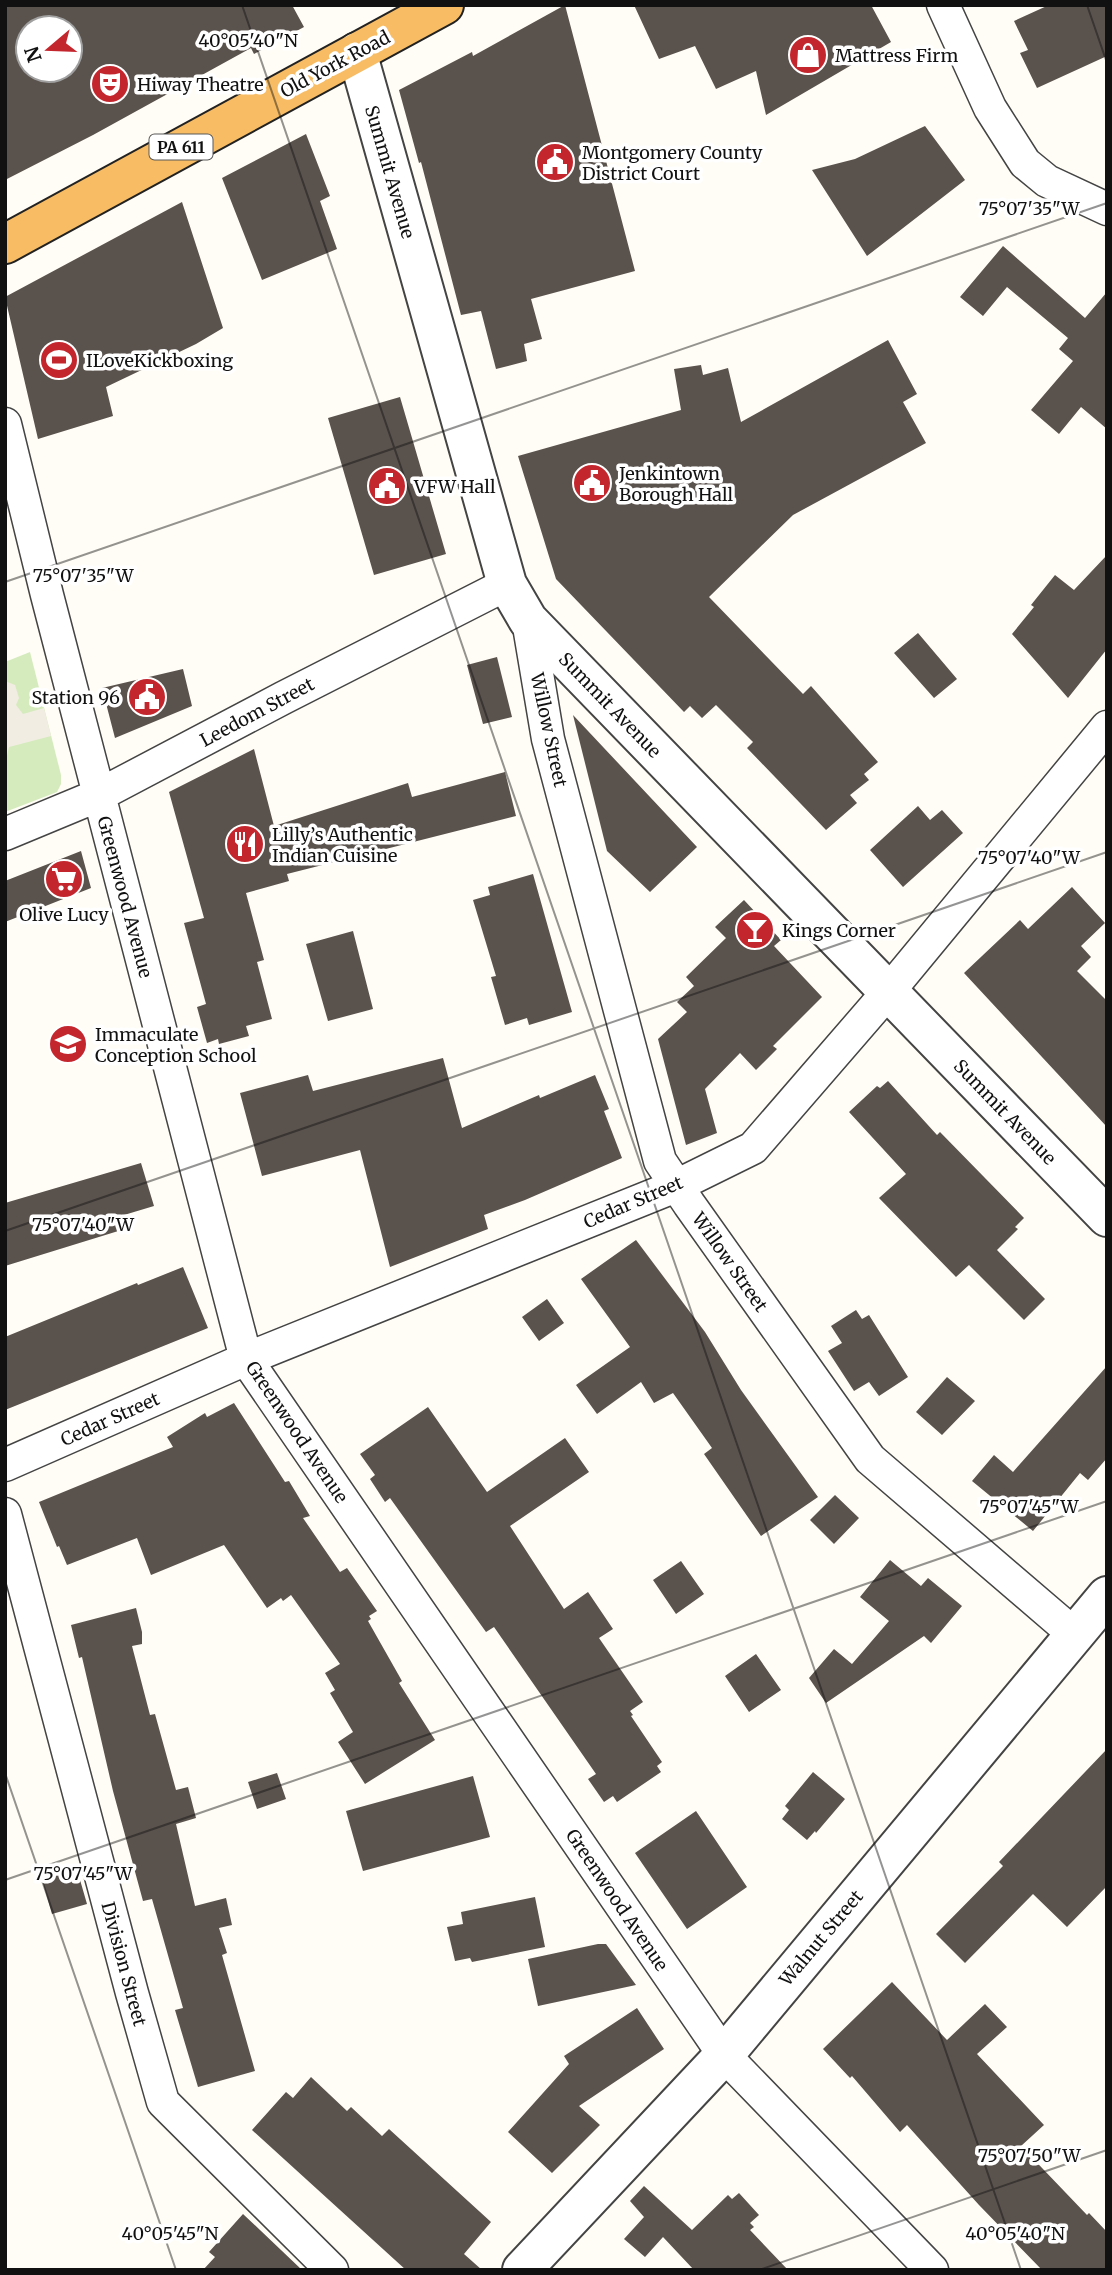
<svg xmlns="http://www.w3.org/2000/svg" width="1112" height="2275" viewBox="0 0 1112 2275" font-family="Merriweather,serif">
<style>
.green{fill:#d5ebbd}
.plaza{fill:#f1ede2}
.building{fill:#5a524d;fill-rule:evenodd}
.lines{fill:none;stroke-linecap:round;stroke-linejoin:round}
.minor-casing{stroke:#444;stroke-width:35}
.tertiary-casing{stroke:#444;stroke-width:42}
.trunk-casing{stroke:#222;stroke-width:42}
.minor{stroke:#fff;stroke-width:32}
.tertiary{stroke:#fff;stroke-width:38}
.trunk{stroke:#f7bc64;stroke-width:38}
.ticks{fill:none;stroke:#111;stroke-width:2;stroke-opacity:0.45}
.labels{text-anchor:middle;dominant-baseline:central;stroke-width:7;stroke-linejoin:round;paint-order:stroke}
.shield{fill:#fff;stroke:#585858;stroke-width:2}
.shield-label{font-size:16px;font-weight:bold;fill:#111}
.poi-label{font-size:18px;fill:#111;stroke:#fff;text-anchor:start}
.street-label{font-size:18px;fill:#111;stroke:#fff}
.ticks-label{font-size:18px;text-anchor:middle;fill:#111;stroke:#fff;stroke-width:7;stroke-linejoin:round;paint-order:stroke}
</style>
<rect width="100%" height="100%" fill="#fffdf5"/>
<!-- green -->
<path class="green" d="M 30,652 L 61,775 L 61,784 L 57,792 L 5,812 L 5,662 Z"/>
<!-- plaza -->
<path class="plaza" d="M 5,681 L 15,685 L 19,698 L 16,705 L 23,714 L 44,708 L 51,736 L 9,747 L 5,765 Z"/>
<!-- building -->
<path class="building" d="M 5,5 L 292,5 L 304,27 L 254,54 L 251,48 L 93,135 L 5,180 ZM 28,28 L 70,28 L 70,70 L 28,70 Z
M 565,5 L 635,271 L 531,299 L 542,339 L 524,344 L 527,361 L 496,369 L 481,311 L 461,315 L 421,162 L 419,163 L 399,90 L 472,52 L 473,56 Z
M 634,5 L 871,5 L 891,42 L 766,115 L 756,71 L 716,89 L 695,46 L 659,59 Z
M 1049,5 L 1107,5 L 1107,56 L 1037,88 L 1020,53 L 1028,50 L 1014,21 Z
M 925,126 L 965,180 L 867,256 L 812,170 L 855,159 Z
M 306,134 L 330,196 L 320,201 L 337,249 L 262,280 L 222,178 Z
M 182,202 L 223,328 L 196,344 L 106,387 L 113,416 L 38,439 L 5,297 Z
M 1003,246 L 1085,318 L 1107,292 L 1107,429 L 1081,407 L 1059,434 L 1031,410 L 1073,361 L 1059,349 L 1068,338 L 1007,287 L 983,316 L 960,297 Z
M 888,340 L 917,394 L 903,402 L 926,443 L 793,515 L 709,597 L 803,694 L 811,686 L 878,762 L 864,774 L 869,780 L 850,795 L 857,803 L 826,830 L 747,748 L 753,742 L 716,705 L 702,718 L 690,706 L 684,712 L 556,579 L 518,456 L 681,410 L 674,369 L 701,365 L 703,375 L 728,368 L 741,422 Z
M 400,397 L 446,554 L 374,575 L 328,418 Z
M 1107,555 L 1107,649 L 1068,698 L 1012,634 L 1034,607 L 1031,605 L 1055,575 L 1074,590 Z
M 918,633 L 957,679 L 934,698 L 894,653 Z
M 497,657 L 512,717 L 483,724 L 467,665 Z
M 183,669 L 192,706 L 115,738 L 102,688 Z
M 573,715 L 697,847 L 650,892 L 607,851 Z
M 254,749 L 274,826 L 408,783 L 412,797 L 505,772 L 516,816 L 287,874 L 289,881 L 246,893 L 264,960 L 257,962 L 272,1019 L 246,1026 L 249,1036 L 219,1044 L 218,1039 L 207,1043 L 197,1007 L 206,1004 L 184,923 L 204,918 L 169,792 Z
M 918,806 L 930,820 L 942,810 L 963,833 L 903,887 L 870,850 Z
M 81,851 L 91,888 L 5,922 L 5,881 Z
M 533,874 L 572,1012 L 529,1025 L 527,1018 L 505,1025 L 491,977 L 496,976 L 473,900 L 490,895 L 488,887 Z
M 1072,887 L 1105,923 L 1081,946 L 1091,957 L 1077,971 L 1107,1001 L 1107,1127 L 964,973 L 1020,920 L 1028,929 Z
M 744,900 L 781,940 L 774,946 L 822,997 L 773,1046 L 777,1049 L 756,1070 L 740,1053 L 705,1089 L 717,1133 L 686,1145 L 658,1039 L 687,1012 L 677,1002 L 694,986 L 686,977 L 726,938 L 715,927 Z
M 353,931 L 373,1009 L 328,1021 L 306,944 Z
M 443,1058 L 462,1128 L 539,1095 L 540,1098 L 595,1075 L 609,1109 L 604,1111 L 622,1158 L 525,1200 L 484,1215 L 488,1229 L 390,1267 L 360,1150 L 262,1176 L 240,1093 L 308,1075 L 313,1091 Z
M 888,1081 L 937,1135 L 940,1132 L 1024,1218 L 1015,1227 L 1018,1229 L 997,1250 L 1045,1299 L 1024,1320 L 969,1265 L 956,1277 L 879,1198 L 906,1174 L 849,1112 L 877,1086 L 880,1088 Z
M 141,1163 L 154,1206 L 124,1215 L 128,1228 L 5,1266 L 5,1203 Z
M 636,1240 L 705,1332 L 741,1390 L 818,1497 L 761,1536 L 704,1454 L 712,1448 L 673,1393 L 654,1403 L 641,1382 L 597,1414 L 576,1385 L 630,1347 L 581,1279 Z
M 183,1267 L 208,1328 L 5,1410 L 5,1337 L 137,1283 L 138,1285 Z
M 547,1299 L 564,1323 L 539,1341 L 522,1317 Z
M 856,1310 L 862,1319 L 869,1315 L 908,1377 L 879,1396 L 869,1382 L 854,1391 L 828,1351 L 842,1343 L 831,1326 Z
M 1107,1366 L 1107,1458 L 1088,1480 L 1080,1473 L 1033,1531 L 972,1481 L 994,1455 L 1013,1472 Z
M 947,1377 L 975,1401 L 942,1435 L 916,1412 Z
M 234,1403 L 285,1482 L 289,1481 L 310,1516 L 303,1518 L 340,1572 L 347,1568 L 377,1611 L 369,1616 L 371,1619 L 368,1621 L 402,1681 L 399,1683 L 435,1740 L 365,1784 L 338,1742 L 353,1732 L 330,1693 L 335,1690 L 325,1673 L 340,1664 L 291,1595 L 283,1601 L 281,1598 L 267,1608 L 224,1545 L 151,1575 L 137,1538 L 67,1565 L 59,1546 L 57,1547 L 39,1502 L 173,1447 L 167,1437 L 205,1413 L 207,1417 Z
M 428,1407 L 487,1492 L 565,1438 L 589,1472 L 510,1526 L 564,1609 L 588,1592 L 613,1629 L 599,1638 L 643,1702 L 630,1711 L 633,1715 L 631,1716 L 662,1762 L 657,1766 L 661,1772 L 617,1802 L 613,1796 L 604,1802 L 588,1779 L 596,1774 L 494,1627 L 486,1632 L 390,1498 L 385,1502 L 370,1479 L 375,1475 L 360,1454 Z
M 835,1495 L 859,1518 L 834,1544 L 810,1520 Z
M 890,1560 L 921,1586 L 928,1578 L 962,1606 L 931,1643 L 924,1636 L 826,1703 L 809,1678 L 834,1649 L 852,1664 L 889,1621 L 860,1597 Z
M 681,1561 L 704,1594 L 676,1614 L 653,1580 Z
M 136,1608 L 142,1632 L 142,1644 L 132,1646 L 150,1715 L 155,1714 L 176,1790 L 188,1787 L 196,1818 L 176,1824 L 195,1906 L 226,1898 L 232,1925 L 219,1928 L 227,1953 L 222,1955 L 255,2071 L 198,2087 L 175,2010 L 183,2008 L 152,1899 L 143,1901 L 113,1791 L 82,1657 L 79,1658 L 71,1625 Z
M 756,1654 L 781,1690 L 749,1712 L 725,1676 Z
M 1107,1749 L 1107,1886 L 1067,1927 L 1033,1894 L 965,1963 L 936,1934 L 1003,1866 L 999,1862 Z
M 813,1772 L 845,1799 L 816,1833 L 815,1831 L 807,1840 L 782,1819 L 789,1810 L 785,1806 Z
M 277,1773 L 286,1799 L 257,1809 L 248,1782 Z
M 473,1776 L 490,1837 L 363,1871 L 346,1811 Z
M 696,1811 L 747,1887 L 687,1929 L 635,1853 Z
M 76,1866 L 87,1904 L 52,1914 L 41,1877 Z
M 535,1897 L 545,1947 L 472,1962 L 470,1958 L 455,1961 L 447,1927 L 463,1924 L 461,1912 Z
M 598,1944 L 606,1944 L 636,1985 L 538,2006 L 528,1959 Z
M 892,1982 L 947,2040 L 985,2004 L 1007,2027 L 977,2054 L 1044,2125 L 1021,2146 L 1087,2215 L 1089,2213 L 1107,2232 L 1107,2270 L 1042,2270 L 979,2205 L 907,2125 L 900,2132 L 852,2076 L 850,2078 L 823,2049 Z
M 637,2008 L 664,2049 L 579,2106 L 600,2125 L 552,2173 L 508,2132 L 569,2064 L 564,2056 Z
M 311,2077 L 347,2111 L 351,2107 L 382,2136 L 389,2129 L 491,2222 L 464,2254 L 482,2270 L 406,2270 L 252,2130 L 286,2092 L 293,2098 Z
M 644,2186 L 692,2230 L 728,2195 L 732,2199 L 739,2193 L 759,2215 L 750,2223 L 754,2227 L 750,2230 L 788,2270 L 694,2270 L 663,2237 L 645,2257 L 624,2239 L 644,2217 L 630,2201 Z
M 243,2214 L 260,2230 L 302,2270 L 203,2270 L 215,2257 L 209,2252 Z"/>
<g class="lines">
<defs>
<path id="minor" d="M 943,5 L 990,108 L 1025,163 L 1047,181 L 1107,209
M 5,424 L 47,595 L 246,1359 L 724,2055 L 932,2270
M 528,620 L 548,739 L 660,1161 L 689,1204 L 870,1459 L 1074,1634
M 5,834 L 99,795 L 283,698 L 507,584
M 5,1465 L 246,1359 L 676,1186 L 753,1148 L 888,992 L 1107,727
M 5,1514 L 132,1993 L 163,2102 L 332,2270"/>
<path id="tertiary" d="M 357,52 L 507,584 L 528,620 L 1107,1217
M 522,2270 L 724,2055 L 1107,1596"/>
<path id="trunk" d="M 5,244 L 444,5"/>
</defs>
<!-- minor casing -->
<use href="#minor" class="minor-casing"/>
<!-- tertiary casing -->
<use href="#tertiary" class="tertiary-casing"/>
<!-- trunk casing -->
<use href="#trunk" class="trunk-casing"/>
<!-- minor -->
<use href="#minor" class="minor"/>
<!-- tertiary -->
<use href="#tertiary" class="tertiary"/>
<!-- trunk -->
<use href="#trunk" class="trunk"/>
</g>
<!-- ticks -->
<path class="ticks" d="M 242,5 L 1021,2270M 1087,5 L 1107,63M 5,582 L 1107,203M 5,1231 L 1107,852M 5,1773 L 176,2270M 5,1880 L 1107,1501M 759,2270 L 1107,2150"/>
<!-- icons -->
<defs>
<symbol id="shop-disc" viewBox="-11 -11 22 22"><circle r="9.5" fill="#c4262e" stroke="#fff"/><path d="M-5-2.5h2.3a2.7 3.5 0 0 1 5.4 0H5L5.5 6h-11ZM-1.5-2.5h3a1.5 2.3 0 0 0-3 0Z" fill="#fff"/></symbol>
<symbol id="theatre-disc" viewBox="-11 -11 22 22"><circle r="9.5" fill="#c4262e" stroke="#fff"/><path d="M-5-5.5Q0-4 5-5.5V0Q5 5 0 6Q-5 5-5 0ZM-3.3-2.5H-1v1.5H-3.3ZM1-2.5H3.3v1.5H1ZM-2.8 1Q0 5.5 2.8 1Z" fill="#fff"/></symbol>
<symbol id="civic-disc" viewBox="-11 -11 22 22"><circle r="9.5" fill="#c4262e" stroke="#fff"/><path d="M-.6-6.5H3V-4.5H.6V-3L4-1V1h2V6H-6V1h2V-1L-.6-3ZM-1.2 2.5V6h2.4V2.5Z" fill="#fff"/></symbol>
<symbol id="stadium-disc" viewBox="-11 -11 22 22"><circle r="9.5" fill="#c4262e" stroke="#fff"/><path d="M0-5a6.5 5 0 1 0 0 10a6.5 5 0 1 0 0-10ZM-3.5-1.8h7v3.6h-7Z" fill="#fff"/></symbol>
<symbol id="restaurant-disc" viewBox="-11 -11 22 22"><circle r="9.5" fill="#c4262e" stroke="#fff"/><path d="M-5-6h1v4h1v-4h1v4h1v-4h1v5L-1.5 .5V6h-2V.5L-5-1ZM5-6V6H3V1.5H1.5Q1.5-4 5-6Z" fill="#fff"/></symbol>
<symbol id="supermarket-disc" viewBox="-11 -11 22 22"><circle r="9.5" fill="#c4262e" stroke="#fff"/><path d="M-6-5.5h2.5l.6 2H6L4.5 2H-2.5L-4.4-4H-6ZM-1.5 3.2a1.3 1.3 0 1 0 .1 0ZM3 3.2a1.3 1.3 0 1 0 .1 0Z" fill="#fff"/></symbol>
<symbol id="bar-disc" viewBox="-11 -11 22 22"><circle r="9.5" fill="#c4262e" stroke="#fff"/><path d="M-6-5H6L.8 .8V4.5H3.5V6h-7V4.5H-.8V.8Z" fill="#fff"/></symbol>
<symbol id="school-disc" viewBox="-11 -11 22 22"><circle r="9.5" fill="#c4262e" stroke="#fff"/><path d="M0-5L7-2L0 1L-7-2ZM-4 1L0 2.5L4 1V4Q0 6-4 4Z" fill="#fff"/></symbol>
</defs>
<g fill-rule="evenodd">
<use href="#shop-disc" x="786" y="33" width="44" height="44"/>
<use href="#theatre-disc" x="88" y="62" width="44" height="44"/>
<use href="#civic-disc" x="533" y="140" width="44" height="44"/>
<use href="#stadium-disc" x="37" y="338" width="44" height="44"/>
<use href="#civic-disc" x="570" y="461" width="44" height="44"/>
<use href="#civic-disc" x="365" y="464" width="44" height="44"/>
<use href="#civic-disc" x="125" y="675" width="44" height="44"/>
<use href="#restaurant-disc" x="223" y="822" width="44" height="44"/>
<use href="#supermarket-disc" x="42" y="857" width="44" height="44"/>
<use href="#bar-disc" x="733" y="908" width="44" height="44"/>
<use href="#school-disc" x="46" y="1022" width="44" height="44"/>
</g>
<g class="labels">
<!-- shield labels -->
<rect class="shield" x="149.5" y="134.5" width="63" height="25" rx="5"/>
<g class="shield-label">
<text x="181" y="147">PA 611</text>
</g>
<!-- poi labels -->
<g class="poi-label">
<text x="835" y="55">Mattress Firm</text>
<text x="137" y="84">Hiway Theatre</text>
<text x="582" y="152">Montgomery County<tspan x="582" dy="21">District Court</tspan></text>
<text x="86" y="360">ILoveKickboxing</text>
<text x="619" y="473">Jenkintown<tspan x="619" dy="21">Borough Hall</tspan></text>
<text x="414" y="486">VFW Hall</text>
<text x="120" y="697" text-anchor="end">Station 96</text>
<text x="272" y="834">Lilly’s Authentic<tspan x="272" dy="21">Indian Cuisine</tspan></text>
<text x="64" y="914" text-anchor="middle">Olive Lucy</text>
<text x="782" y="930">Kings Corner</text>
<text x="95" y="1034">Immaculate<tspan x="95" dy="21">Conception School</tspan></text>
</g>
<!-- street labels -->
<g class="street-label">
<text transform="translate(335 64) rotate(-28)">Old York Road</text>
<text transform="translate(390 172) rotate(74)">Summit Avenue</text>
<text transform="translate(610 705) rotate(46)">Summit Avenue</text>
<text transform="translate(257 712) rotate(-28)">Leedom Street</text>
<text transform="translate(549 730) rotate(78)">Willow Street</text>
<text transform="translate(125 897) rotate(75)">Greenwood Avenue</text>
<text transform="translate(1005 1112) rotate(46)">Summit Avenue</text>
<text transform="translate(633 1202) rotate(-23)">Cedar Street</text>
<text transform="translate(730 1262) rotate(55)">Willow Street</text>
<text transform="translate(110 1419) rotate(-24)">Cedar Street</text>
<text transform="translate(297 1432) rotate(56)">Greenwood Avenue</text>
<text transform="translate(617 1900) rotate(56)">Greenwood Avenue</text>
<text transform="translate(821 1938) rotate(-50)">Walnut Street</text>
<text transform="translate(124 1964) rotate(75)">Division Street</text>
</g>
</g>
<g class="ticks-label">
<text x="248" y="47">40°05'40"N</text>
<text x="1029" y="215">75°07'35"W</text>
<text x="83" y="582">75°07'35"W</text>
<text x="1029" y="864">75°07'40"W</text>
<text x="83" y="1231">75°07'40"W</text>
<text x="1029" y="1513">75°07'45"W</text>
<text x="83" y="1880">75°07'45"W</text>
<text x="1029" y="2162">75°07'50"W</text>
<text x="170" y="2240">40°05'45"N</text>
<text x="1015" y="2240">40°05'40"N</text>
</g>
<!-- border -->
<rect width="1112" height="2275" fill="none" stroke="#111111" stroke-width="14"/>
<!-- north arrow -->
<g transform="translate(49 49) rotate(251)"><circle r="33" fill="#ffffff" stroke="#a0a0a0" stroke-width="2"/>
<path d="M0-5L12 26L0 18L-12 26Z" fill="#c4262e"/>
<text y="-10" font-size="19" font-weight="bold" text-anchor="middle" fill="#111111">N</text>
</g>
</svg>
